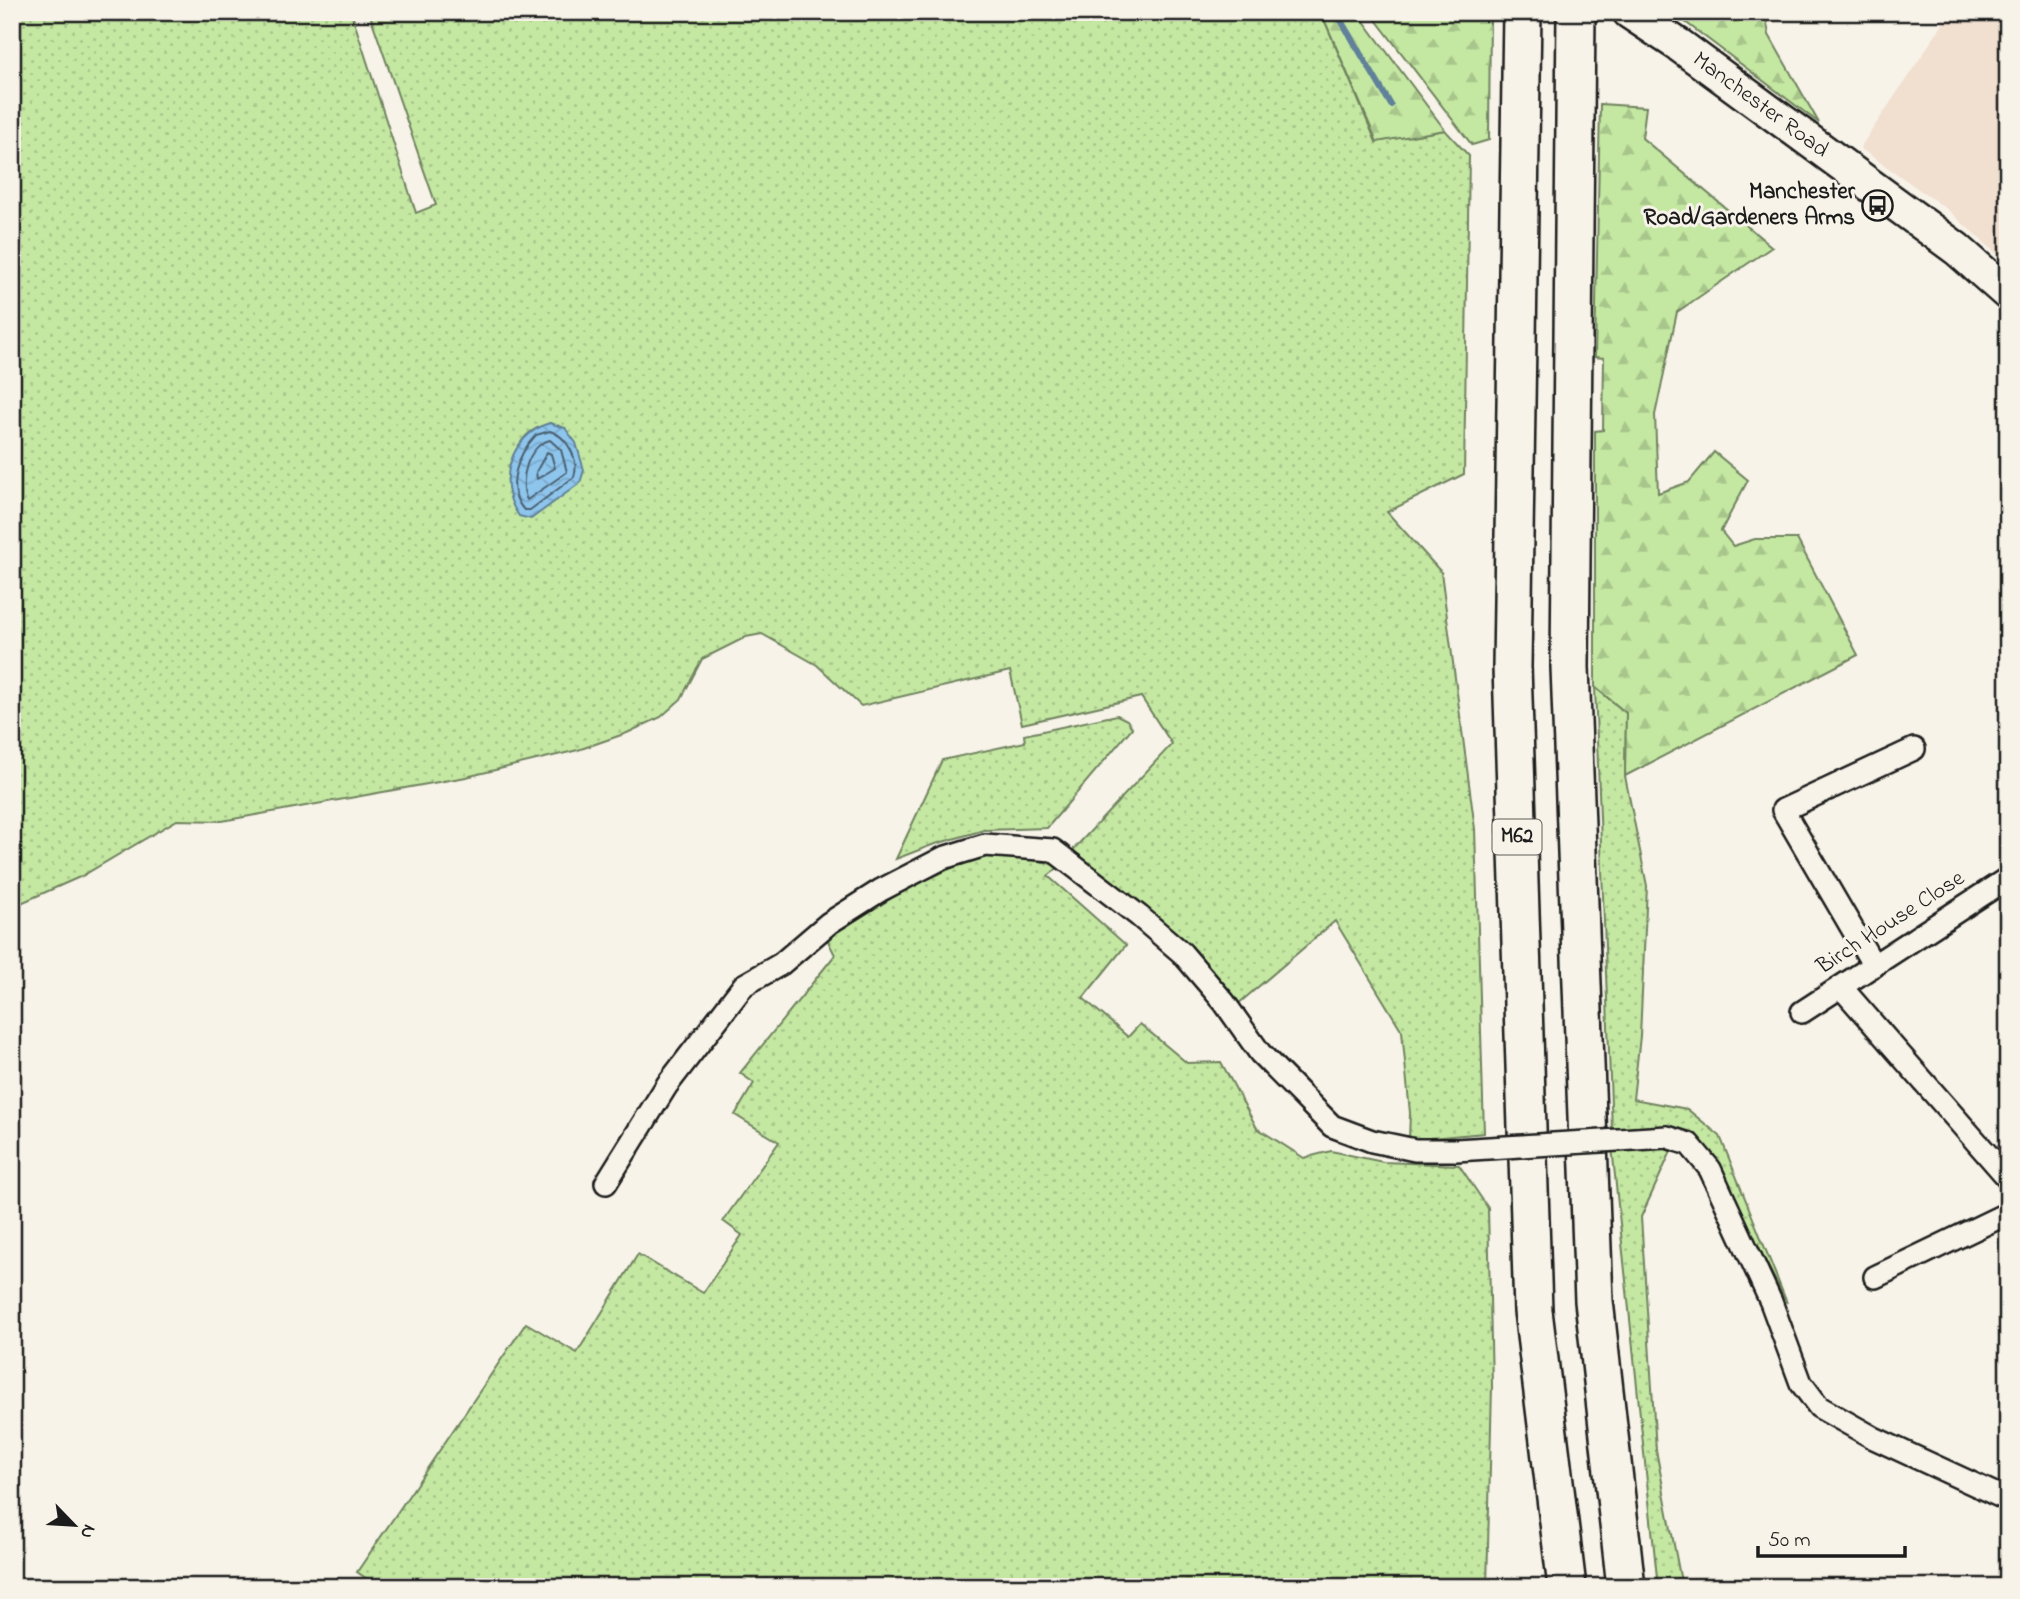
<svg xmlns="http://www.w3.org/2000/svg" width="2020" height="1599" viewBox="0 0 2020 1599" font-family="'Indie Flower',sans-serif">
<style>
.built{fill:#f1dfd0}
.grass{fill:url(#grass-dots);stroke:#70825f;stroke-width:2;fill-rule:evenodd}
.forest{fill:url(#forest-firs);stroke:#70825f;stroke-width:2}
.water{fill:url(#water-waves);stroke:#608199;stroke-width:2}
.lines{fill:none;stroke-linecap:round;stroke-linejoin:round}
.shore{stroke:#4a6070;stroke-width:2}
.stream{stroke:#608199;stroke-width:6}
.minor-casing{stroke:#1c1c1c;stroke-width:26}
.primary-casing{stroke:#1c1c1c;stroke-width:37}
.motorway-casing{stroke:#1c1c1c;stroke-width:42}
.minor{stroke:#f7f3e8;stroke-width:21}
.primary{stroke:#f7f3e8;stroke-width:32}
.motorway{stroke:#f7f3e8;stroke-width:37}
.minor-bridge-casing{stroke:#1c1c1c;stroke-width:26;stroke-linecap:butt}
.minor-bridge{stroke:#f7f3e8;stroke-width:21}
.labels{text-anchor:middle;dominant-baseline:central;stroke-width:6;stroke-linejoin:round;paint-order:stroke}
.shield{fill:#f7f3e8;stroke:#5e5c59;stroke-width:2}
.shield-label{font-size:21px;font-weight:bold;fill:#1c1c1c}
.street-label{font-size:23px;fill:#1c1c1c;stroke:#f7f3e8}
.poi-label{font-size:23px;font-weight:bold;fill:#1c1c1c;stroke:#f7f3e8;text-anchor:end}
</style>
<defs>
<pattern id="grass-dots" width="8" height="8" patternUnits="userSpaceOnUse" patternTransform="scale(1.75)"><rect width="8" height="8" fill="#c4e8a2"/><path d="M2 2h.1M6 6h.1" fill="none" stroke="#a8c68b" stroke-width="1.8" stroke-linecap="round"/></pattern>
<pattern id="forest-firs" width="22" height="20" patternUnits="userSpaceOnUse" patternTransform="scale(1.75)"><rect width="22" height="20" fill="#c4e8a2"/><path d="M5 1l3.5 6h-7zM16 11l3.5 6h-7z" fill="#a8c68b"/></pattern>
<pattern id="water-waves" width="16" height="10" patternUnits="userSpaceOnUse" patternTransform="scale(1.75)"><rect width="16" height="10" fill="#8ec5ed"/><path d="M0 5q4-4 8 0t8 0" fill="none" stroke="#7aa9cb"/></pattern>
</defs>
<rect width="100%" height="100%" fill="#f7f3e8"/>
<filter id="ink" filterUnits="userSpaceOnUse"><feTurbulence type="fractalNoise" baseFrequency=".0143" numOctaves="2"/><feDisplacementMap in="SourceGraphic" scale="14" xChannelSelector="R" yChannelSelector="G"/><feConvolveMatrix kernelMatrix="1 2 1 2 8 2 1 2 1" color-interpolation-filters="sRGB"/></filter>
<g filter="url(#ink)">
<!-- built -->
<path class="built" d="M 1951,12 L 2008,12 L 2008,264 L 1947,209 L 1860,148 Z"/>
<!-- grass -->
<path class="grass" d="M 12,12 L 351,12 L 416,213 L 436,205 L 369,12 L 1321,12 L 1376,142 L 1445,130 L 1469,156 L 1464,474 L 1387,512 L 1441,572 L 1475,829 L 1484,1133 L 1409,1140 L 1410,1113 L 1402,1031 L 1335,921 L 1237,1005 L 1071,852 L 1172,744 L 1141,697 L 1022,724 L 1010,671 L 861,706 L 817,665 L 762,634 L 746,637 L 702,659 L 681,699 L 661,717 L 627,733 L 578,750 L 466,777 L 222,821 L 177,820 L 82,876 L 12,907 ZM 550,423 L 565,428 L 510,464 C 521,441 524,431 550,423 Z
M 1595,687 L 1626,713 L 1625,776 L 1647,886 L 1640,1036 L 1633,1099 L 1687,1109 L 1720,1136 L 1787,1303 L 1710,1153 L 1612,1130 Z
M 1117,715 L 1127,720 L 1132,728 L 1047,828 L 984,830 L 932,845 L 896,859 L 942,760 L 1025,742 L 1024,735 Z
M 976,857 L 1028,858 L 1060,866 L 1048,876 L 1126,945 L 1083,998 L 1128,1037 L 1140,1024 L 1187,1063 L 1221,1062 L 1257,1128 L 1304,1158 L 1331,1151 L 1383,1162 L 1459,1165 L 1488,1208 L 1492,1386 L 1487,1587 L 379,1587 L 357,1572 L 526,1323 L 577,1353 L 638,1254 L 703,1293 L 742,1235 L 723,1221 L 779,1142 L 735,1115 L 754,1083 L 740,1073 L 835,955 L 826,937 L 914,885 Z
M 1612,1147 L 1673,1147 L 1641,1217 L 1656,1450 L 1682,1587 L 1658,1587 Z"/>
<!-- forest -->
<path class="forest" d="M 1321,12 L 1357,12 L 1445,130 L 1377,142 Z
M 1370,12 L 1490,12 L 1489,140 L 1472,145 Z
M 1672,12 L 1765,12 L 1769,35 L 1819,123 Z
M 1600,104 L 1646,107 L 1642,138 L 1772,247 L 1677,312 L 1655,415 L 1658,493 L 1689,482 L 1714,452 L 1748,480 L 1721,531 L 1733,546 L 1755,539 L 1797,539 L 1858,655 L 1625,776 L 1626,713 L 1595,687 L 1595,431 L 1603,430 L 1604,358 L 1595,357 Z"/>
<!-- water -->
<path class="water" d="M 550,423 L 565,428 L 576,443 L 584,470 L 580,483 L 531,519 L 519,516 C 495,483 511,434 550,423 Z"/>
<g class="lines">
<!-- shore -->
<path class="shore" d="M 550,431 C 567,436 580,460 574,477 L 530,510 L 524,510 C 504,488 518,454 536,435 Z
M 550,440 L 561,450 L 567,472 L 527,500 C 518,481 528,445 550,440 Z
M 547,452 L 551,454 L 555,468 L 537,479 L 536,472 Z"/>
<!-- stream -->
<path class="stream" d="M 1336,12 L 1391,105
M 1907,1585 L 1908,1587"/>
<defs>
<path id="minor" d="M 1874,966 L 1783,810 L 1914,749
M 1841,987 L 2008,1178
M 1802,1012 L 2008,878
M 1667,1137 L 1689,1144 L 1710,1169 L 1771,1302 L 1801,1383 L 1819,1407 L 1874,1438 L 2008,1500
M 606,1183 L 667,1085 L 744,985 L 781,964 L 829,923 L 881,890 L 943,858 L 985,845 L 1053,850 L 1139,916 L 1182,953 L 1224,1002 L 1260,1053 L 1332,1126 L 1372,1141 L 1415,1150 L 1456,1150
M 1875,1277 L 2008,1213"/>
<g id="primary">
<path id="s1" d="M 1629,12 L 1679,45 L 1957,249 L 2008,294"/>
</g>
<path id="motorway" d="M 1522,12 L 1512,667 L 1533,1311 L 1567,1587
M 1576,12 L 1570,667 L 1594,1301 L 1626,1587"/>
</defs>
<!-- minor casing -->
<use href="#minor" class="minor-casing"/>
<!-- primary casing -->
<use href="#primary" class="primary-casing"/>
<!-- motorway casing -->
<use href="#motorway" class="motorway-casing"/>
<!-- minor -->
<use href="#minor" class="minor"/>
<!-- primary -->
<use href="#primary" class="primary"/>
<!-- motorway -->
<use href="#motorway" class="motorway"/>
<defs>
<path id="minor-bridge" d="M 1456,1150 L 1667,1137"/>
</defs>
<!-- minor-bridge casing -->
<use href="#minor-bridge" class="minor-bridge-casing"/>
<!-- minor-bridge -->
<use href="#minor-bridge" class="minor-bridge"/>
</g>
</g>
<!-- icons -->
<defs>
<symbol id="bus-ring" viewBox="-11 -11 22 22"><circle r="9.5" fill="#f7f3e8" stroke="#1c1c1c" stroke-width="1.5"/><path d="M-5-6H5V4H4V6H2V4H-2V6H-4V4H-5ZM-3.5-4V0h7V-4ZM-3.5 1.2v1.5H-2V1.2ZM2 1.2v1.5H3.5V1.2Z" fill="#1c1c1c"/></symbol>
</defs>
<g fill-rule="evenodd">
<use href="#bus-ring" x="1860" y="188" width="35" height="35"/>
</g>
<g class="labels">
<!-- shield labels -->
<rect class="shield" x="1492.5" y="819.5" width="49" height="35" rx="5"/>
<g class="shield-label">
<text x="1517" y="837">M62</text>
</g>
<!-- street labels -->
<g class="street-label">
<text stroke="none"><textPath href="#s1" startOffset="161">Manchester Road</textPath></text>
<text transform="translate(1891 923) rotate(-33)">Birch House Close</text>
</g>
<!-- poi labels -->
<g class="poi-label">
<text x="1855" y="192">Manchester<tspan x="1855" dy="26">Road/Gardeners Arms</tspan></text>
</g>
</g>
<!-- margin -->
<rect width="2020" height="1599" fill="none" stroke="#f7f3e8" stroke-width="42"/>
<rect x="21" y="21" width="1978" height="1557" fill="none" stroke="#1c1c1c" stroke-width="2.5" filter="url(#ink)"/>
<!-- north arrow -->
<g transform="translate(74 1525) rotate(115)" stroke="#f7f3e8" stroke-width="5" paint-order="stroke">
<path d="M0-5L12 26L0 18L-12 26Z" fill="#1c1c1c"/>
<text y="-10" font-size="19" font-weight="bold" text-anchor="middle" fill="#1c1c1c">N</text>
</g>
<!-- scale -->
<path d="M1758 1546v10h147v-10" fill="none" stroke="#1c1c1c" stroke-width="3.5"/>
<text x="1768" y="1546" font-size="21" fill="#1c1c1c" stroke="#f7f3e8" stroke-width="5" paint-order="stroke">50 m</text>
</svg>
